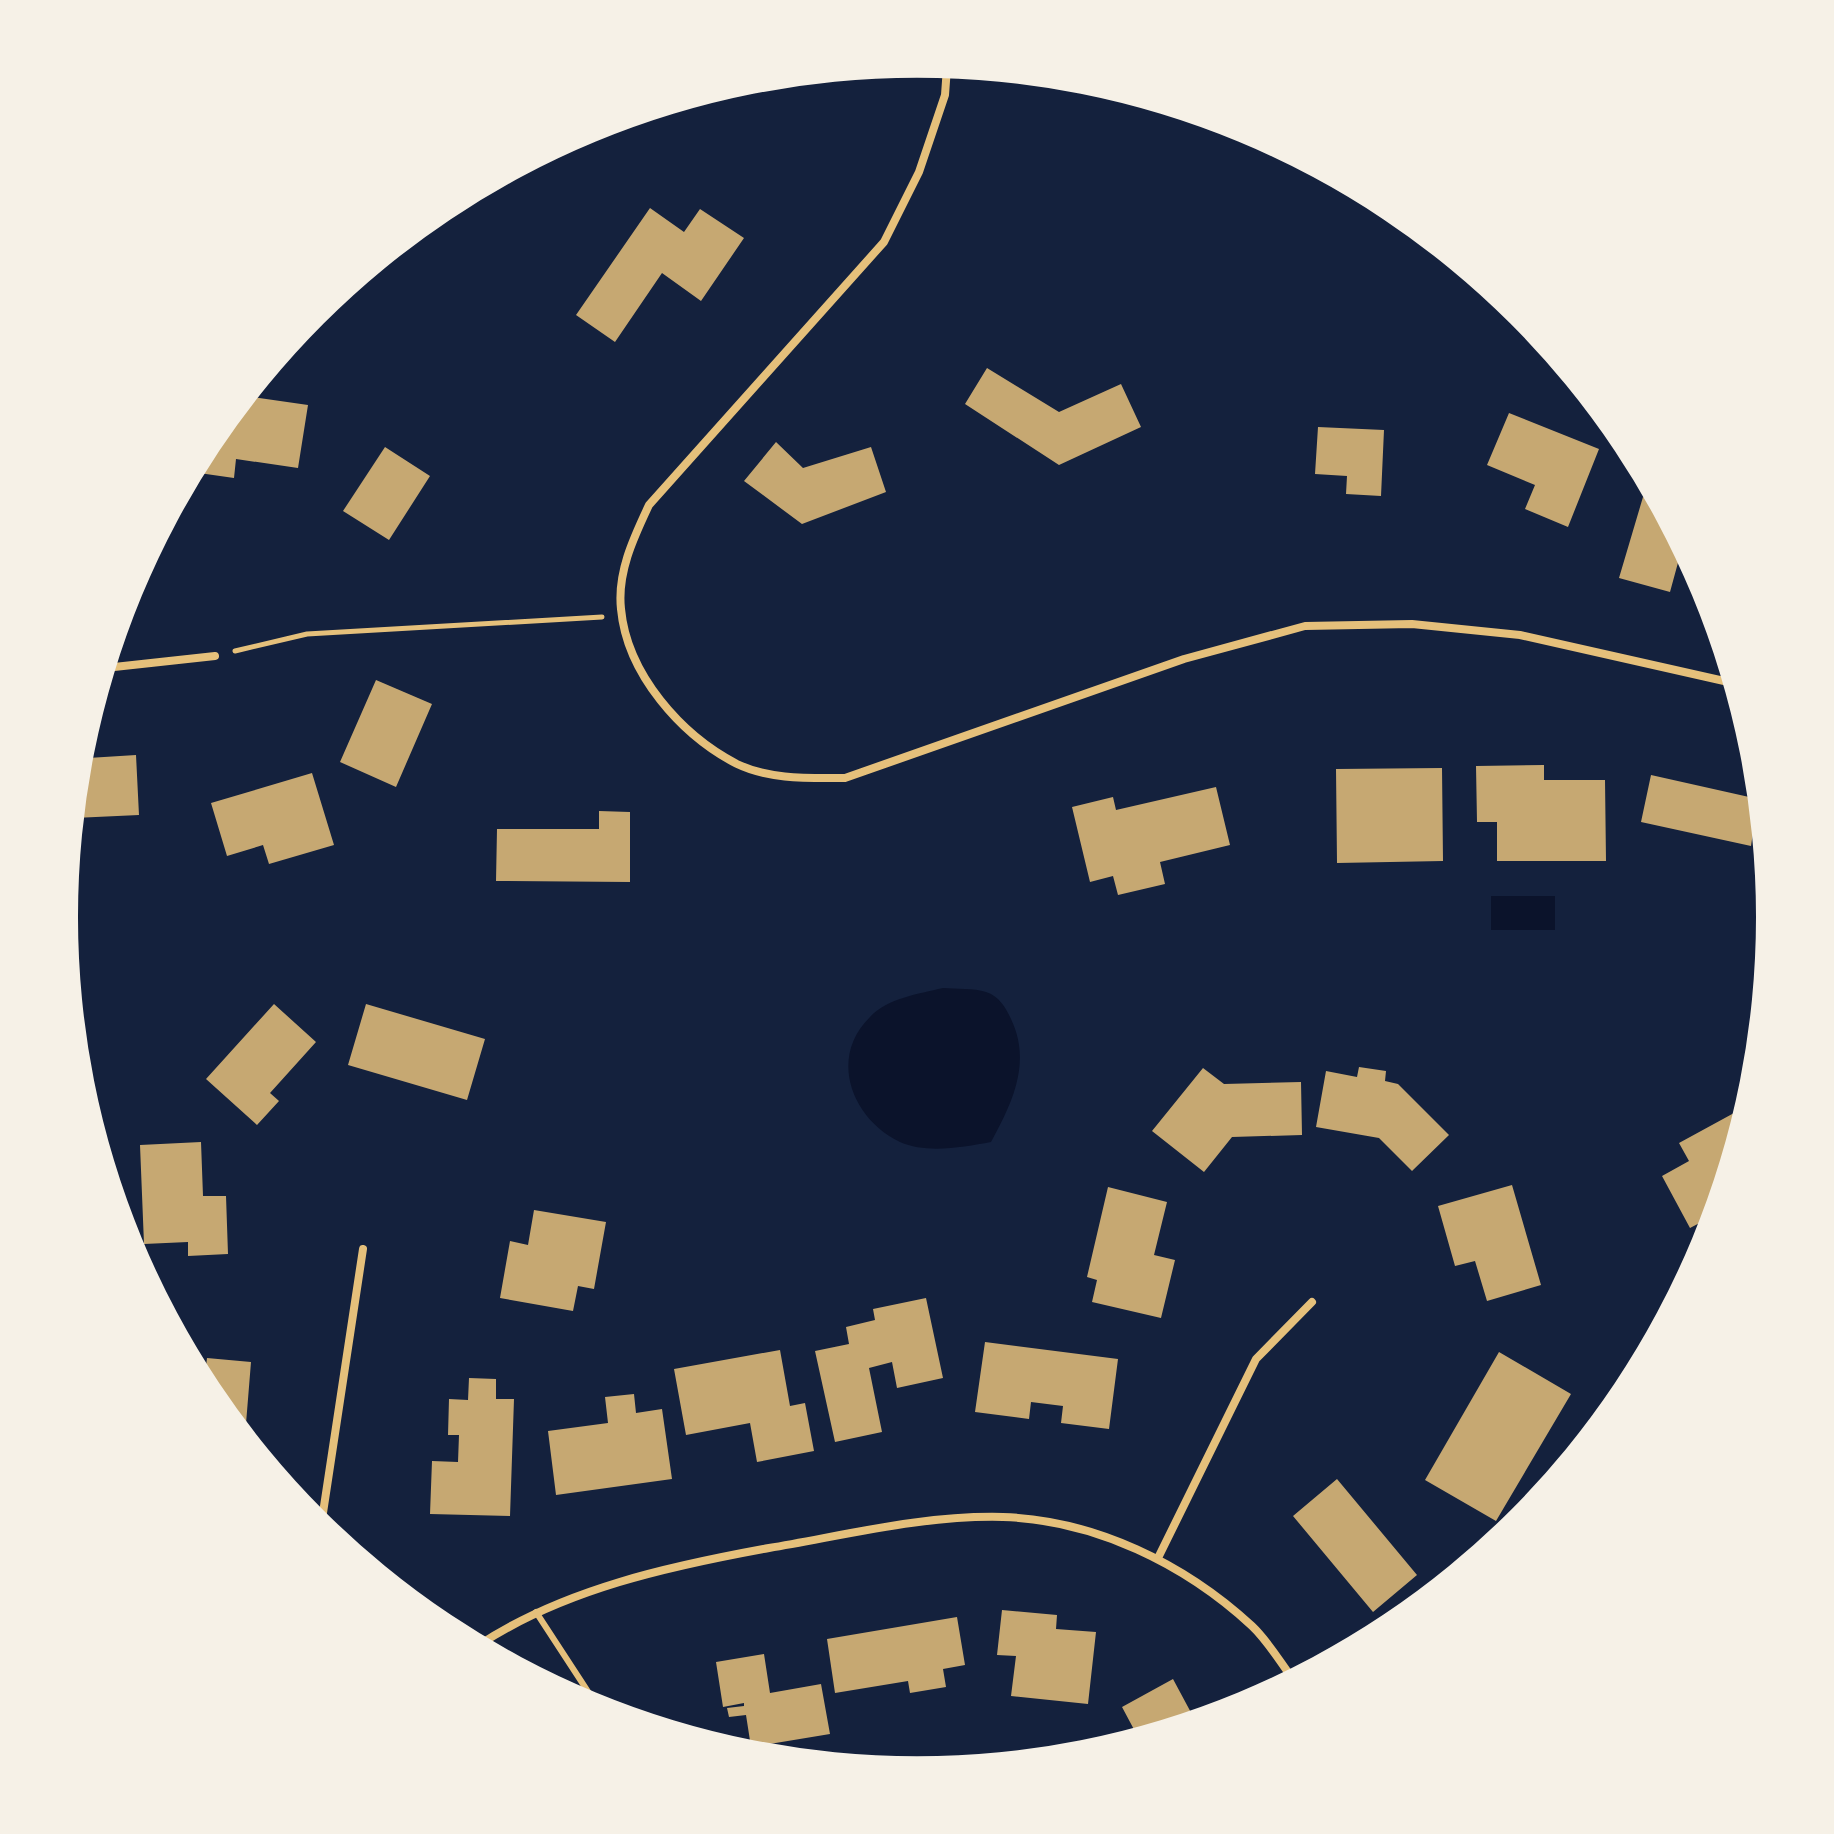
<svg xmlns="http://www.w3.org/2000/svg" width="1834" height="1834" viewBox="0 0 1834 1834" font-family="'Roboto Serif',serif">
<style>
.water{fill:#0b132b}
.building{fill:#c6a872}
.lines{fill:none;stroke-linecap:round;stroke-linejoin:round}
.path{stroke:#e5c07b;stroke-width:5}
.service{stroke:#e5c07b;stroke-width:6}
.minor{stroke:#e5c07b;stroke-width:8}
</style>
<rect width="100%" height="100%" fill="#14213d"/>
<!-- water -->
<path class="water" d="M 1491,896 L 1555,896 L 1555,930 L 1491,930 Z
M 943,988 C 956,989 974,988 986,992 C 999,996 1006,1008 1011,1019 C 1032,1063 1012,1103 991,1142 C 963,1147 927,1154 900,1142 C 852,1119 828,1058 870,1017 C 888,998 918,994 943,988 Z"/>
<!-- building -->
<path class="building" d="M 650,208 L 684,232 L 700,209 L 744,238 L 701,301 L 662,273 L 615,342 L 576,315 Z
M 987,368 L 1059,412 L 1121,384 L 1141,427 L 1059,465 L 965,404 Z
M 246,396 L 308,405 L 298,468 L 236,459 L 234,478 L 192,472 L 208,443 Z
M 1509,413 L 1599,449 L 1568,527 L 1525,509 L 1535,485 L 1487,465 Z
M 1318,427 L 1384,430 L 1381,496 L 1346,494 L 1347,476 L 1315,474 Z
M 776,442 L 803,468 L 871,447 L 886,492 L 802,524 L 744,481 Z
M 385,447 L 430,476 L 389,540 L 343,511 Z
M 1643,497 L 1658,502 L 1682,548 L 1670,592 L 1619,578 Z
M 376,680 L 432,704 L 396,787 L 340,762 Z
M 136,755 L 139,815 L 74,818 L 78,774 L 89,774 L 88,758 Z
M 1544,765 L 1544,780 L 1605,780 L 1606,861 L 1497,861 L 1497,822 L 1477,822 L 1476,766 Z
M 1442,768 L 1443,861 L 1337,863 L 1336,769 Z
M 312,773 L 334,845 L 269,864 L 263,845 L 227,856 L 211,803 Z
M 1651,775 L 1758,799 L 1751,846 L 1641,822 Z
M 1216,787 L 1230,845 L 1160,862 L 1165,884 L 1118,895 L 1113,876 L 1090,882 L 1072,807 L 1113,797 L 1116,810 Z
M 599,811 L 630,812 L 630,882 L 496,881 L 497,829 L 599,829 Z
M 274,1004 L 316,1042 L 270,1093 L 279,1101 L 257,1125 L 206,1079 Z
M 366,1004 L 485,1039 L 467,1100 L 348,1065 Z
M 1359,1067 L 1386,1071 L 1385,1081 L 1398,1084 L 1449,1135 L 1412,1171 L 1379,1138 L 1316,1127 L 1326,1071 L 1357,1077 Z
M 1203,1068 L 1224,1084 L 1301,1082 L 1302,1135 L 1232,1137 L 1204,1172 L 1152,1131 Z
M 1734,1113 L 1741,1126 L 1713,1216 L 1690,1228 L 1662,1176 L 1689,1161 L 1679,1143 Z
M 201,1142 L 203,1196 L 226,1196 L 228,1254 L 188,1256 L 188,1242 L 144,1244 L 140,1145 Z
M 1512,1185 L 1541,1285 L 1487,1301 L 1475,1261 L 1455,1266 L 1438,1206 Z
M 1108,1187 L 1167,1202 L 1154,1255 L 1175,1260 L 1161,1318 L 1092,1302 L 1097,1280 L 1087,1277 Z
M 534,1210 L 606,1222 L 594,1289 L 578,1286 L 573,1311 L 500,1298 L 510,1241 L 528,1245 Z
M 926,1298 L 943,1378 L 897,1388 L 892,1362 L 869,1368 L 882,1432 L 835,1442 L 815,1351 L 849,1344 L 846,1327 L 875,1320 L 873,1309 Z
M 985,1342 L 1118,1359 L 1109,1429 L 1061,1423 L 1063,1406 L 1031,1402 L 1029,1419 L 975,1412 Z
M 780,1350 L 790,1406 L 805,1403 L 814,1451 L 757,1462 L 750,1423 L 686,1435 L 674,1369 Z
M 1499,1352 L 1571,1394 L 1496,1521 L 1425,1480 Z
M 207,1358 L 251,1362 L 245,1436 L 204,1384 Z
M 469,1378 L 496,1379 L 496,1399 L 514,1399 L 510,1516 L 430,1514 L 432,1461 L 458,1462 L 459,1435 L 448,1435 L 449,1399 L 468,1400 Z
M 634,1394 L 636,1413 L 662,1409 L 672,1479 L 556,1495 L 548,1431 L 608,1423 L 605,1397 Z
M 1337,1479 L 1417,1575 L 1373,1612 L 1293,1516 Z
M 1002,1610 L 1057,1615 L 1056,1629 L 1096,1632 L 1088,1704 L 1011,1696 L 1016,1656 L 997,1655 Z
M 957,1617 L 965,1665 L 943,1669 L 946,1687 L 910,1693 L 908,1681 L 835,1693 L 827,1639 Z
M 764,1654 L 770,1693 L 821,1684 L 830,1734 L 751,1747 L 746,1715 L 729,1717 L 727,1708 L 744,1706 L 744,1703 L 723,1707 L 716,1662 Z
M 1173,1679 L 1195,1720 L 1138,1737 L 1122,1707 Z"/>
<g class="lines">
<!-- path -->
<path class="path" d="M 235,651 L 307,634 L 602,617"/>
<!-- service -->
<path class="service" d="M 536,1612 L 598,1707"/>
<!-- minor -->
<path class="minor" d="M 947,67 L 945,95 L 919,172 L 884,242 L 649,505 C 634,537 617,572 621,609 C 627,674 681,735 737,764 C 770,780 810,778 845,778 L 1184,659 L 1305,626 L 1412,624 L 1520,635 L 1733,683
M 105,668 L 215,656
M 321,1526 L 363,1249
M 1158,1558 L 1256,1359 L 1312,1302
M 479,1645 C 564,1589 670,1566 769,1548 C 846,1535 924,1515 1003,1517 C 1095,1520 1185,1564 1252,1626 C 1268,1641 1280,1662 1293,1679"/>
</g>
<!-- crop -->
<path d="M0 0H1834V1834H0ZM78 917a839 839 0 1 1 1678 0a839 839 0 1 1-1678 0Z" fill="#f6f1e7" fill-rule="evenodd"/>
</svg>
